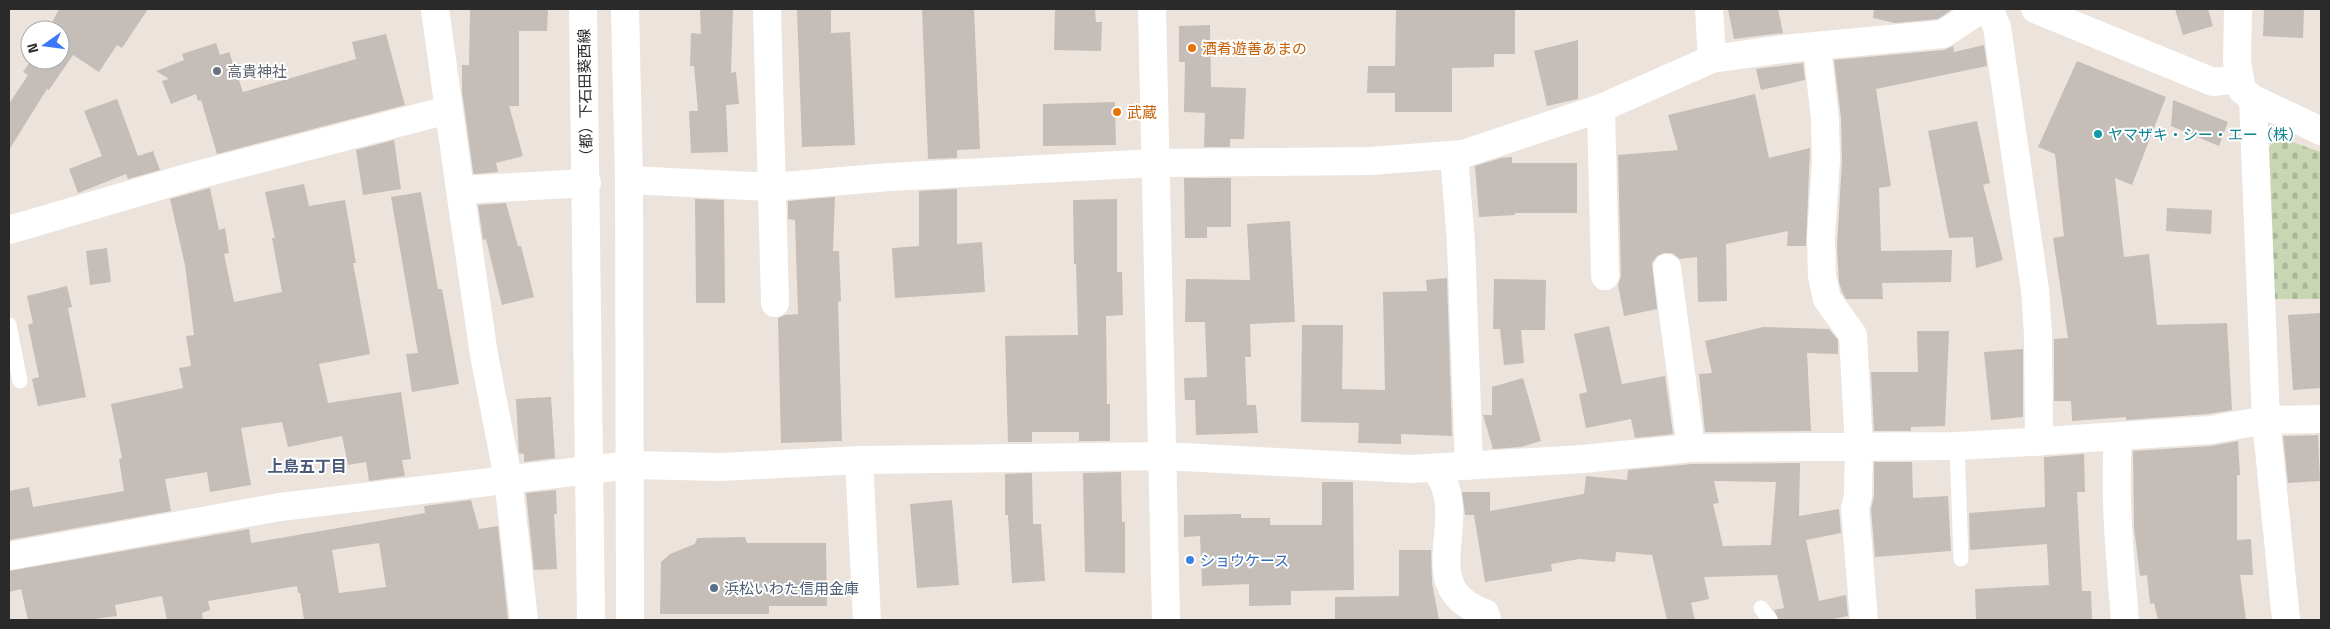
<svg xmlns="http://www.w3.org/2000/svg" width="2330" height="629" viewBox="0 0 2330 629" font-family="'Titillium Web','Noto Sans JP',sans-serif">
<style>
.cemetery{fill:url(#cemetery-stones)}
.building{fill:#c4bdb8;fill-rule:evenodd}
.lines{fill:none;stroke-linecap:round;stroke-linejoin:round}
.lane{stroke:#fff;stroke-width:15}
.street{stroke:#fff;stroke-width:28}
.secondary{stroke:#fff;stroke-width:28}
.food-dot{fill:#e8710a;stroke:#fff;stroke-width:2}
.worship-dot{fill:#6b7280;stroke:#fff;stroke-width:2}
.culture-dot{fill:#0f9aa8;stroke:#fff;stroke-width:2}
.shop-dot{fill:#3f7fe0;stroke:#fff;stroke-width:2}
.service-dot{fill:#5c6f8a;stroke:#fff;stroke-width:2}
.labels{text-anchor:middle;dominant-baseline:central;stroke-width:4;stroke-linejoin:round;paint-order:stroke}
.food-label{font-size:15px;fill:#c56008;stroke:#fff;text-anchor:start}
.worship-label{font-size:15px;fill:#5b616d;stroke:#fff;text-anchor:start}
.street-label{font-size:15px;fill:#2a2a2a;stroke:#fff}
.culture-label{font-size:15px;fill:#0d838f;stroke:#fff;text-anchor:start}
.shop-label{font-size:15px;fill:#366cbe;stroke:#fff;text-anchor:start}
.service-label{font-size:15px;fill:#4e5e75;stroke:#fff;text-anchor:start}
.neighbourhood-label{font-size:16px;font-weight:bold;fill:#4a597a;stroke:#fff}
</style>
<defs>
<pattern id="cemetery-stones" width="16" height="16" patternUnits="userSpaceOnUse" patternTransform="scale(1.25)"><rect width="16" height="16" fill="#c8d6b3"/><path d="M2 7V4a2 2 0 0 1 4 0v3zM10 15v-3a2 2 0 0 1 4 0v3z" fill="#acb89a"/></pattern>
</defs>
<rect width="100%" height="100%" fill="#ece3dc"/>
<!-- cemetery -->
<path class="cemetery" d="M 2277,137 L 2321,152 L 2321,299 L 2274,299 L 2266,152 Z"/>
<!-- building -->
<path class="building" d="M 59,9 L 148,9 L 122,48 L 117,45 L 99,72 L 73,55 L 49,90 L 47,89 L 9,150 L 9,104 L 28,75 L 23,72 L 31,60 L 60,60 L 60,30 L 48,30 Z
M 470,9 L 548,9 L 547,31 L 519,31 L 519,106 L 509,106 L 523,156 L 496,163 L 498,172 L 474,174 L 473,171 L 462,91 L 462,65 L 469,65 Z
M 700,9 L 733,9 L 731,73 L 736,72 L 739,104 L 726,105 L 728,152 L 691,153 L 689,111 L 698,111 L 694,66 L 690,66 L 691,33 L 701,34 Z
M 797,9 L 831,9 L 831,33 L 850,32 L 855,145 L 802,147 Z
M 922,9 L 974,9 L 980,149 L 957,150 L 957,158 L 928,159 Z
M 1055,9 L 1095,9 L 1096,22 L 1102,22 L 1101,51 L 1054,50 Z
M 1396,9 L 1515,9 L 1515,54 L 1494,54 L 1494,67 L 1452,68 L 1452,112 L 1395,112 L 1395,93 L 1367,93 L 1368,66 L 1395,66 Z
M 1728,9 L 1778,9 L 1783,33 L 1734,39 Z
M 1874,9 L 1950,9 L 1950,11 L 1938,19 L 1895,23 L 1873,18 Z
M 2175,9 L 2208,9 L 2213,26 L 2183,35 Z
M 2264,9 L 2304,9 L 2303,38 L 2263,36 Z
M 1210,25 L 1211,87 L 1246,88 L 1244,139 L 1230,139 L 1230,147 L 1204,147 L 1205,113 L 1184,112 L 1185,62 L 1179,62 L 1179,26 Z
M 386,34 L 405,105 L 217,154 L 201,100 L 198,101 L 196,94 L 171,104 L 162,81 L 169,79 L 156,71 L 184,60 L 182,54 L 216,43 L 220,55 L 229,52 L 243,92 L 356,59 L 352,42 Z
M 1578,40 L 1578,99 L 1547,106 L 1534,51 Z
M 1984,45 L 1987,66 L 1876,89 L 1891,186 L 1879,188 L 1881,251 L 1952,250 L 1951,282 L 1882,283 L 1883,299 L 1846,299 L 1842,292 L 1839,282 L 1837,247 L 1842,160 L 1841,118 L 1834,60 L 1944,50 L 1953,46 L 1954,52 Z
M 2077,61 L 2166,97 L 2132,185 L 2115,178 L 2124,257 L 2149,254 L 2157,325 L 2227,323 L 2232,410 L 2208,414 L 2126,420 L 2126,417 L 2072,421 L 2071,401 L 2054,401 L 2054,339 L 2068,338 L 2053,238 L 2064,236 L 2055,154 L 2038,147 Z
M 1803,63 L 1805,80 L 1761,90 L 1756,69 Z
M 1755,94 L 1769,158 L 1810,148 L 1806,246 L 1787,246 L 1788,231 L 1726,244 L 1727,301 L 1698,302 L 1697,257 L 1680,259 L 1672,253 L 1664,253 L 1657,256 L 1652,263 L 1657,309 L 1624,316 L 1618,285 L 1621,276 L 1618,155 L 1678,150 L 1668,115 Z
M 117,99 L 138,156 L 153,151 L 160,170 L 128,179 L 126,174 L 78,193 L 69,169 L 102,156 L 84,111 Z
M 2173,100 L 2228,122 L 2219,146 L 2171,126 Z
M 1115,102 L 1116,145 L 1043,146 L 1043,104 Z
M 1977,121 L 1990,183 L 1983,185 L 2003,260 L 1976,268 L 1973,237 L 1949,238 L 1928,131 Z
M 394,140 L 401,189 L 363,195 L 356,150 Z
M 1512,157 L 1512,163 L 1577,163 L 1577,213 L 1515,213 L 1515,215 L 1479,217 L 1475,166 L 1501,158 Z
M 1184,178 L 1231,178 L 1231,227 L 1207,227 L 1207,238 L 1185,238 Z
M 304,184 L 309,206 L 345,200 L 356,263 L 353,263 L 370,354 L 319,364 L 328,403 L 401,392 L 411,459 L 402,460 L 405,476 L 369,481 L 366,462 L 348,465 L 342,436 L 288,447 L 282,422 L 241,428 L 251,485 L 210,492 L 207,472 L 165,479 L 171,511 L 9,540 L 9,491 L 29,487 L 33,507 L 124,491 L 119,459 L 122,458 L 111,404 L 183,388 L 179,368 L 191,366 L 186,336 L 194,335 L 185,265 L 170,199 L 210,188 L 219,230 L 225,228 L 229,253 L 224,254 L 234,302 L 282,292 L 272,238 L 275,238 L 265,192 Z
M 957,189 L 957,244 L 982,242 L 985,292 L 895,298 L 892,248 L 919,246 L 919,191 Z
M 421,192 L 438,289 L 442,289 L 459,384 L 412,392 L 406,354 L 418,353 L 391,197 Z
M 835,197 L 833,251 L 839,251 L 841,301 L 838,302 L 842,441 L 781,443 L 778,318 L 785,315 L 798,314 L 795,220 L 788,219 L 788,201 Z
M 695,199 L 724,200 L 725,303 L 696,303 Z
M 1117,199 L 1117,272 L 1122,272 L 1123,315 L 1106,316 L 1107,404 L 1110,404 L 1110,441 L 1079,441 L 1079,432 L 1032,432 L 1032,442 L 1008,442 L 1005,336 L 1078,335 L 1076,264 L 1074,264 L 1073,200 Z
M 506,203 L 518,246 L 521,246 L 534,297 L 502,305 L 486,239 L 483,240 L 478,205 Z
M 2167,208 L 2212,210 L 2211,234 L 2166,231 Z
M 1290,221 L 1295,322 L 1250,324 L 1251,357 L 1245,357 L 1247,405 L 1256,405 L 1258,433 L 1196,435 L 1195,400 L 1185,400 L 1184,378 L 1207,377 L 1205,322 L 1185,322 L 1186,279 L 1250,280 L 1247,224 Z
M 107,248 L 111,282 L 90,285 L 86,251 Z
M 1447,278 L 1452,436 L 1401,434 L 1401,444 L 1358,443 L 1359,423 L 1301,422 L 1302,325 L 1343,325 L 1342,389 L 1385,390 L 1383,292 L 1427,291 L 1426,280 Z
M 1494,279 L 1546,280 L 1545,330 L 1521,330 L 1524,363 L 1504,365 L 1500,329 L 1493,329 Z
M 67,286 L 72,307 L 68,308 L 86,397 L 38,406 L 32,379 L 39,377 L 28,325 L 33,323 L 27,296 Z
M 2321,313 L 2321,388 L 2293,390 L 2288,315 Z
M 1609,326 L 1622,384 L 1665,376 L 1673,434 L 1635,438 L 1631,419 L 1586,428 L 1579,394 L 1587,392 L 1574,334 Z
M 1763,327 L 1829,329 L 1838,340 L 1838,354 L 1807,353 L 1811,431 L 1705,432 L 1699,374 L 1712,373 L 1705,341 Z
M 1917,331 L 1949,331 L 1945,426 L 1911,427 L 1911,431 L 1874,431 L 1871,372 L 1918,372 Z
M 2023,349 L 2023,417 L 1991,420 L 1984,352 Z
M 1523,378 L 1541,441 L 1521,447 L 1493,449 L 1483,415 L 1492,415 L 1492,387 Z
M 551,397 L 555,458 L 524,462 L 524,454 L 519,453 L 516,399 Z
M 2318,435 L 2320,481 L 2288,483 L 2283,436 Z
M 2238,441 L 2240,475 L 2237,475 L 2237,540 L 2251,539 L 2253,575 L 2240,575 L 2246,620 L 2158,620 L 2154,603 L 2150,604 L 2147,575 L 2140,576 L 2134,528 L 2133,451 L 2211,446 Z
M 2084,454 L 2085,492 L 2077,492 L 2082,591 L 2091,591 L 2092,620 L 1976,620 L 1975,589 L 2049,585 L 2047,544 L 1970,550 L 1969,513 L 2045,507 L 2044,457 Z
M 1874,462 L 1912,462 L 1913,498 L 1948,496 L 1951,551 L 1875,557 L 1871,509 L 1874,496 Z
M 1800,463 L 1799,516 L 1839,509 L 1841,533 L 1806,540 L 1819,601 L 1846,595 L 1848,616 L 1828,620 L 1779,620 L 1774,610 L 1784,608 L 1777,575 L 1704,577 L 1709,599 L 1691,603 L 1695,620 L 1667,620 L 1652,555 L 1616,552 L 1615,562 L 1579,559 L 1551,564 L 1552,571 L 1485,582 L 1474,515 L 1465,515 L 1462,492 L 1490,492 L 1490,511 L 1584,494 L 1586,476 L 1627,480 L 1628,470 L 1692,464 ZM 1714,481 L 1776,482 L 1771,545 L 1723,546 L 1713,504 L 1719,503 Z
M 1121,472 L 1122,522 L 1125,522 L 1125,573 L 1085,572 L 1083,473 Z
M 1032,473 L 1033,524 L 1041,524 L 1045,581 L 1012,583 L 1008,515 L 1005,515 L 1005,474 Z
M 1322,482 L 1353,482 L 1354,590 L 1291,591 L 1291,605 L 1249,606 L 1249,584 L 1202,586 L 1200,536 L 1184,537 L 1184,515 L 1241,514 L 1241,518 L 1270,518 L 1270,525 L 1322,525 Z
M 556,490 L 557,514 L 554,514 L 557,569 L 534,570 L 526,493 Z
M 471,500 L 479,529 L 498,526 L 508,620 L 304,620 L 300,593 L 298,593 L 297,586 L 208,601 L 210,610 L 202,613 L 203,620 L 167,620 L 162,596 L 115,605 L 117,616 L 87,620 L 28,620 L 21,589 L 9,592 L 9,571 L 249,529 L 251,543 L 425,513 L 424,506 ZM 379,543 L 386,587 L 339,593 L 332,550 Z
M 952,500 L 959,585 L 917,588 L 910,504 Z
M 745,537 L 747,543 L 826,543 L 827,606 L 769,606 L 769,614 L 660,614 L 661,562 L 670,554 L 695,544 L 697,538 Z
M 1399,550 L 1431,550 L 1432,583 L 1439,620 L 1335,620 L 1335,597 L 1399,596 Z"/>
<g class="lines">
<!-- lane -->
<path class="lane" d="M 9,325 L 20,381
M 1957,446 L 1961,559
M 1761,608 L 1770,620"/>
<!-- street -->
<path class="street" d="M 435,9 L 460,190 L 587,183
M 767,9 L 775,303
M 1709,9 L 1712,59
M 1989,9 L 1997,27 L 2035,290 L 2038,334 L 2039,442
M 1817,46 L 1825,120 L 1826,160 L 1821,238 L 1822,276 L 1827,299 L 1853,335 L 1859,447 L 1858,496 L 1855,508 L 1864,620
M 2253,99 L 2266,420 L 2286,620
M 1601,108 L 1605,276
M 1454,155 L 1461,243 L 1469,466
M 629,180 L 772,187 L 889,177 L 1156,163 L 1370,161 L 1463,154 L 1601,108 L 1712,59 L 1783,49 L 1943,34 L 1981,9
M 460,190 L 484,355 L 508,478 L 524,620
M 9,230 L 197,175 L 448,110
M 1667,268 L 1691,448
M 2118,436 C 2114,498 2120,559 2125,620
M 859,460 L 867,620
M 1436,468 C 1439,474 1444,482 1446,489 C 1460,537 1420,590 1485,613 L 1487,620
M 9,556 L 280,507 L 631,465 L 721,467 L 859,460 L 1164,456 L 1410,469 L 1583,459 L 1691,448 L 1957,446 L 2029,442 L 2210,430 L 2266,420 L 2321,419"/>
<!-- secondary -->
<path class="secondary" d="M 583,9 L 591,620
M 625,9 L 629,180 L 630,620
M 1152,9 L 1166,620
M 2035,9 L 2213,82 L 2239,79
M 2238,9 L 2237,62 L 2242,90 L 2253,99 L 2321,131"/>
</g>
<!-- markers -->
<g class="food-dot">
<circle cx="1192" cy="48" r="5"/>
<circle cx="1117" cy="112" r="5"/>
</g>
<circle class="worship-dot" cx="217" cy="71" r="5"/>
<circle class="culture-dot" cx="2098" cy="134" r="5"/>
<circle class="shop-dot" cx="1190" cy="560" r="5"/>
<circle class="service-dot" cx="714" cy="588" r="5"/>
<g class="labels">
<!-- food labels -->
<g class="food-label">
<text x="1202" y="48">酒肴遊善あまの</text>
<text x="1127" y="112">武蔵</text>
</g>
<!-- worship labels -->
<g class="worship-label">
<text x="227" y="71">高貴神社</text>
</g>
<!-- street labels -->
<g class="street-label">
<text transform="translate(585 96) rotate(-91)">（都）下石田葵西線</text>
</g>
<!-- culture labels -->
<g class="culture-label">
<text x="2108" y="134">ヤマザキ・シー・エー（株）</text>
</g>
<!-- shop labels -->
<g class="shop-label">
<text x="1200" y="560">ショウケース</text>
</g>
<!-- service labels -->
<g class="service-label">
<text x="724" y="588">浜松いわた信用金庫</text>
</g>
<!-- neighbourhood labels -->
<g class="neighbourhood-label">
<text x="307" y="466">上島五丁目</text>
</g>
</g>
<!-- border -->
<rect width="2330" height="629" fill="none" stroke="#2a2a2a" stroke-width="20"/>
<!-- north arrow -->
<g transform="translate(45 45) rotate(256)"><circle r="24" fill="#ffffff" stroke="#aaaaaa"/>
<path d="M0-4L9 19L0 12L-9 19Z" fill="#3c77f9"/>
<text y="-8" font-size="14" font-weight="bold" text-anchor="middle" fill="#2a2a2a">N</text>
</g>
</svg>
